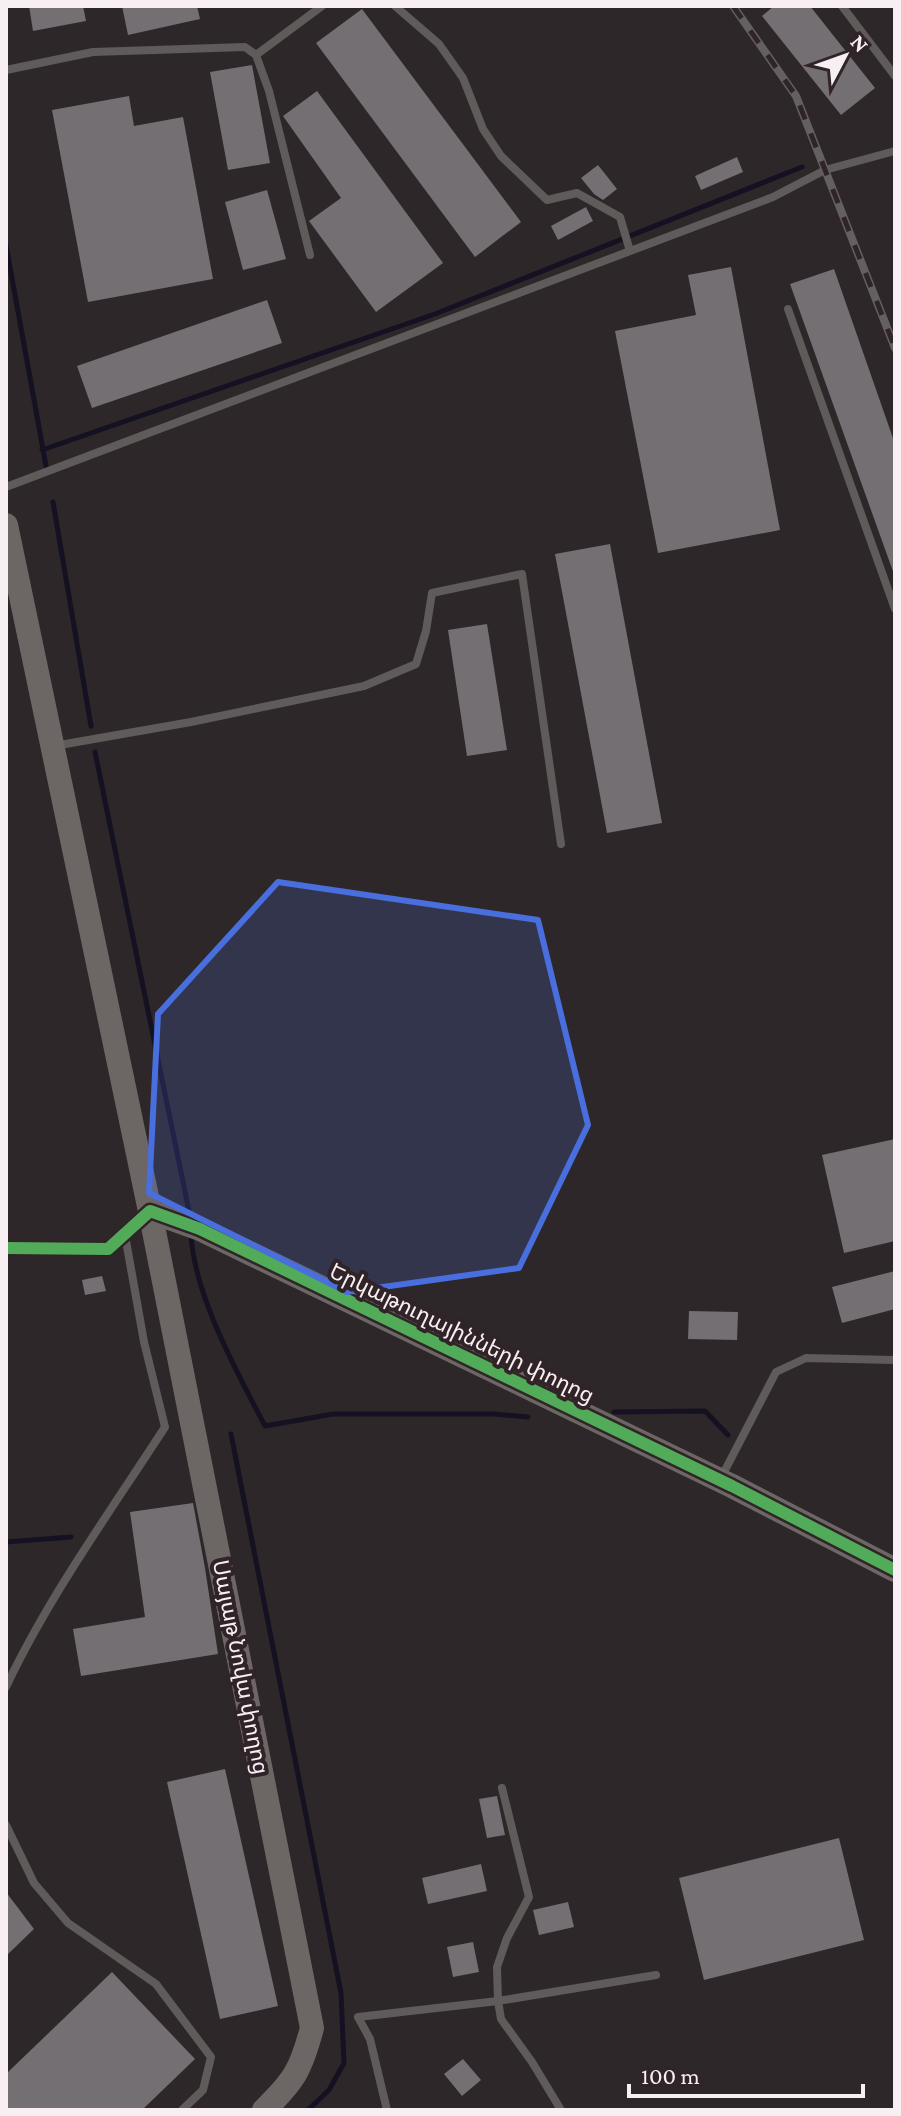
<svg xmlns="http://www.w3.org/2000/svg" width="901" height="2116" viewBox="0 0 901 2116" font-family="'Crimson Pro','Noto Sans Armenian',serif">
<style>
.lines{fill:none;stroke-linecap:round;stroke-linejoin:round}
.stream{stroke:#161023;stroke-width:5}
.building{fill:#746f72}
.lane{stroke:#5f5b5a;stroke-width:8}
.street{stroke:#5f5b5a;stroke-width:16}
.secondary{stroke:#6c6665;stroke-width:24}
.rail-casing{stroke:#646060;stroke-width:8}
.rail{stroke:#302428;stroke-width:5;stroke-dasharray:15;stroke-linecap:butt}
.cycleway-casing{stroke:#302428;stroke-width:17}
.cycleway{stroke:#51ab58;stroke-width:12}
.marked{fill:#496edd;fill-opacity:0.2;stroke:#496edd;stroke-width:6;stroke-linejoin:round}
.labels{text-anchor:middle;dominant-baseline:central;stroke-width:8;stroke-linejoin:round;paint-order:stroke}
.street-label{font-size:22px;fill:#f8eff2;stroke:#302428}
</style>
<rect width="100%" height="100%" fill="#2d2729"/>
<g class="lines">
<!-- stream -->
<path class="stream" d="M 6,245 L 46,466
M 42,450 L 435,314 L 802,167
M 53,502 L 91,726
M 95,752 L 190,1216
M 191,1234 C 194,1295 237,1372 265,1426 L 333,1414 L 494,1414 L 528,1417
M 614,1412 L 705,1411 L 728,1435
M 231,1434 L 341,1993 L 344,2063 L 329,2090 L 308,2110
M 6,1542 L 71,1537"/>
</g>
<!-- building -->
<path class="building" d="M 29,6 L 83,6 L 86,21 L 33,31 Z
M 122,6 L 197,6 L 200,19 L 128,35 Z
M 774,6 L 810,6 L 875,88 L 841,115 L 762,16 Z
M 362,9 L 521,222 L 475,257 L 316,43 Z
M 252,65 L 270,163 L 228,170 L 210,72 Z
M 317,91 L 443,263 L 376,312 L 309,221 L 341,198 L 283,116 Z
M 129,96 L 134,126 L 183,117 L 213,279 L 88,302 L 52,110 Z
M 737,157 L 743,172 L 701,190 L 695,176 Z
M 598,165 L 617,189 L 603,200 L 594,194 L 581,178 Z
M 267,190 L 286,259 L 243,270 L 225,202 Z
M 586,207 L 593,221 L 558,240 L 551,226 Z
M 731,267 L 780,530 L 658,553 L 615,331 L 696,315 L 688,275 Z
M 834,269 L 895,444 L 895,577 L 790,284 Z
M 267,300 L 282,343 L 92,408 L 77,366 Z
M 610,544 L 662,823 L 607,833 L 555,554 Z
M 487,624 L 507,750 L 467,756 L 448,630 Z
M 895,1139 L 895,1241 L 844,1253 L 822,1155 Z
M 895,1271 L 895,1309 L 842,1323 L 832,1287 Z
M 102,1276 L 106,1291 L 85,1295 L 82,1280 Z
M 689,1311 L 738,1312 L 737,1340 L 688,1339 Z
M 193,1503 L 205,1568 L 218,1654 L 81,1676 L 73,1629 L 145,1617 L 130,1512 Z
M 225,1769 L 278,2006 L 220,2019 L 167,1782 Z
M 497,1796 L 505,1835 L 487,1838 L 479,1799 Z
M 839,1838 L 864,1940 L 704,1980 L 679,1878 Z
M 481,1864 L 487,1891 L 428,1904 L 422,1878 Z
M 6,1892 L 34,1929 L 6,1956 Z
M 568,1902 L 574,1927 L 539,1935 L 533,1910 Z
M 473,1942 L 479,1972 L 453,1977 L 447,1947 Z
M 112,1972 L 195,2059 L 142,2110 L 6,2110 L 6,2074 Z
M 463,2059 L 481,2080 L 462,2096 L 444,2074 Z"/>
<g class="lines">
<!-- lane -->
<path class="lane" d="M 395,6 L 439,44 L 463,78 L 483,129 L 501,156 L 547,200 L 577,193 L 620,217 L 630,251
M 842,6 L 895,76
M 256,55 L 322,6
M 6,70 L 93,52 L 245,47 L 256,55 L 269,91 L 310,255
M 788,309 L 895,609
M 6,487 L 773,197 L 825,170 L 895,151
M 54,746 L 191,722 L 364,686 L 416,664 L 426,631 L 432,593 L 522,574 L 561,844
M 722,1476 L 776,1372 L 806,1358 L 895,1360
M 6,1687 C 49,1596 110,1512 165,1427 L 144,1342 L 125,1235
M 502,1788 L 529,1897 L 507,1938 L 497,1967 L 498,2001 L 501,2019 L 532,2062 L 561,2110
M 6,1825 L 34,1883 L 68,1923 L 156,1984 L 211,2057 L 203,2090 L 182,2110
M 387,2110 L 370,2039 L 358,2017 L 498,2001 L 656,1975"/>
<!-- street -->
<path class="street" d="M 6,1248 L 108,1249 L 150,1211"/>
<!-- secondary -->
<path class="secondary" d="M 6,525 L 150,1211 L 312,2028 C 301,2069 295,2080 264,2110
M 150,1211 L 200,1229 L 732,1486 L 895,1570"/>
<defs>
<path id="rail" d="M 733,6 L 796,96 L 895,348"/>
</defs>
<!-- rail casing -->
<use href="#rail" class="rail-casing"/>
<!-- rail -->
<use href="#rail" class="rail"/>
<defs>
<path id="cycleway" d="M 6,1248 L 108,1249 L 150,1211 L 200,1229 L 732,1486 L 895,1570"/>
</defs>
<!-- cycleway casing -->
<use href="#cycleway" class="cycleway-casing"/>
<!-- cycleway -->
<use href="#cycleway" class="cycleway"/>
</g>
<!-- marked area -->
<path class="marked" d="M 278,882 L 538,920 L 588,1125 L 519,1268 L 347,1292 L 149,1193 L 158,1014 Z"/>
<g class="labels">
<!-- street labels -->
<g class="street-label">
<text transform="translate(462 1333) rotate(26)">Երկաթուղայինների փողոց</text>
<text transform="translate(241 1667) rotate(79)">Սայաթ Նովա փողոց</text>
</g>
</g>
<!-- border -->
<rect width="901" height="2116" fill="none" stroke="#f8eff2" stroke-width="16"/>
<!-- north arrow -->
<g transform="translate(845 56) rotate(49)" stroke="#302428" stroke-width="6" paint-order="stroke">
<path d="M0-6L14 30L0 20L-14 30Z" fill="#f8eff2"/>
<text y="-12" font-size="22" font-weight="bold" text-anchor="middle" fill="#f8eff2">N</text>
</g>
<!-- scale -->
<path d="M629 2084v12h234v-12" fill="none" stroke="#f8eff2" stroke-width="4"/>
<text x="641" y="2084" font-size="24" fill="#f8eff2" stroke="#302428" stroke-width="6" paint-order="stroke">100 m</text>
</svg>
